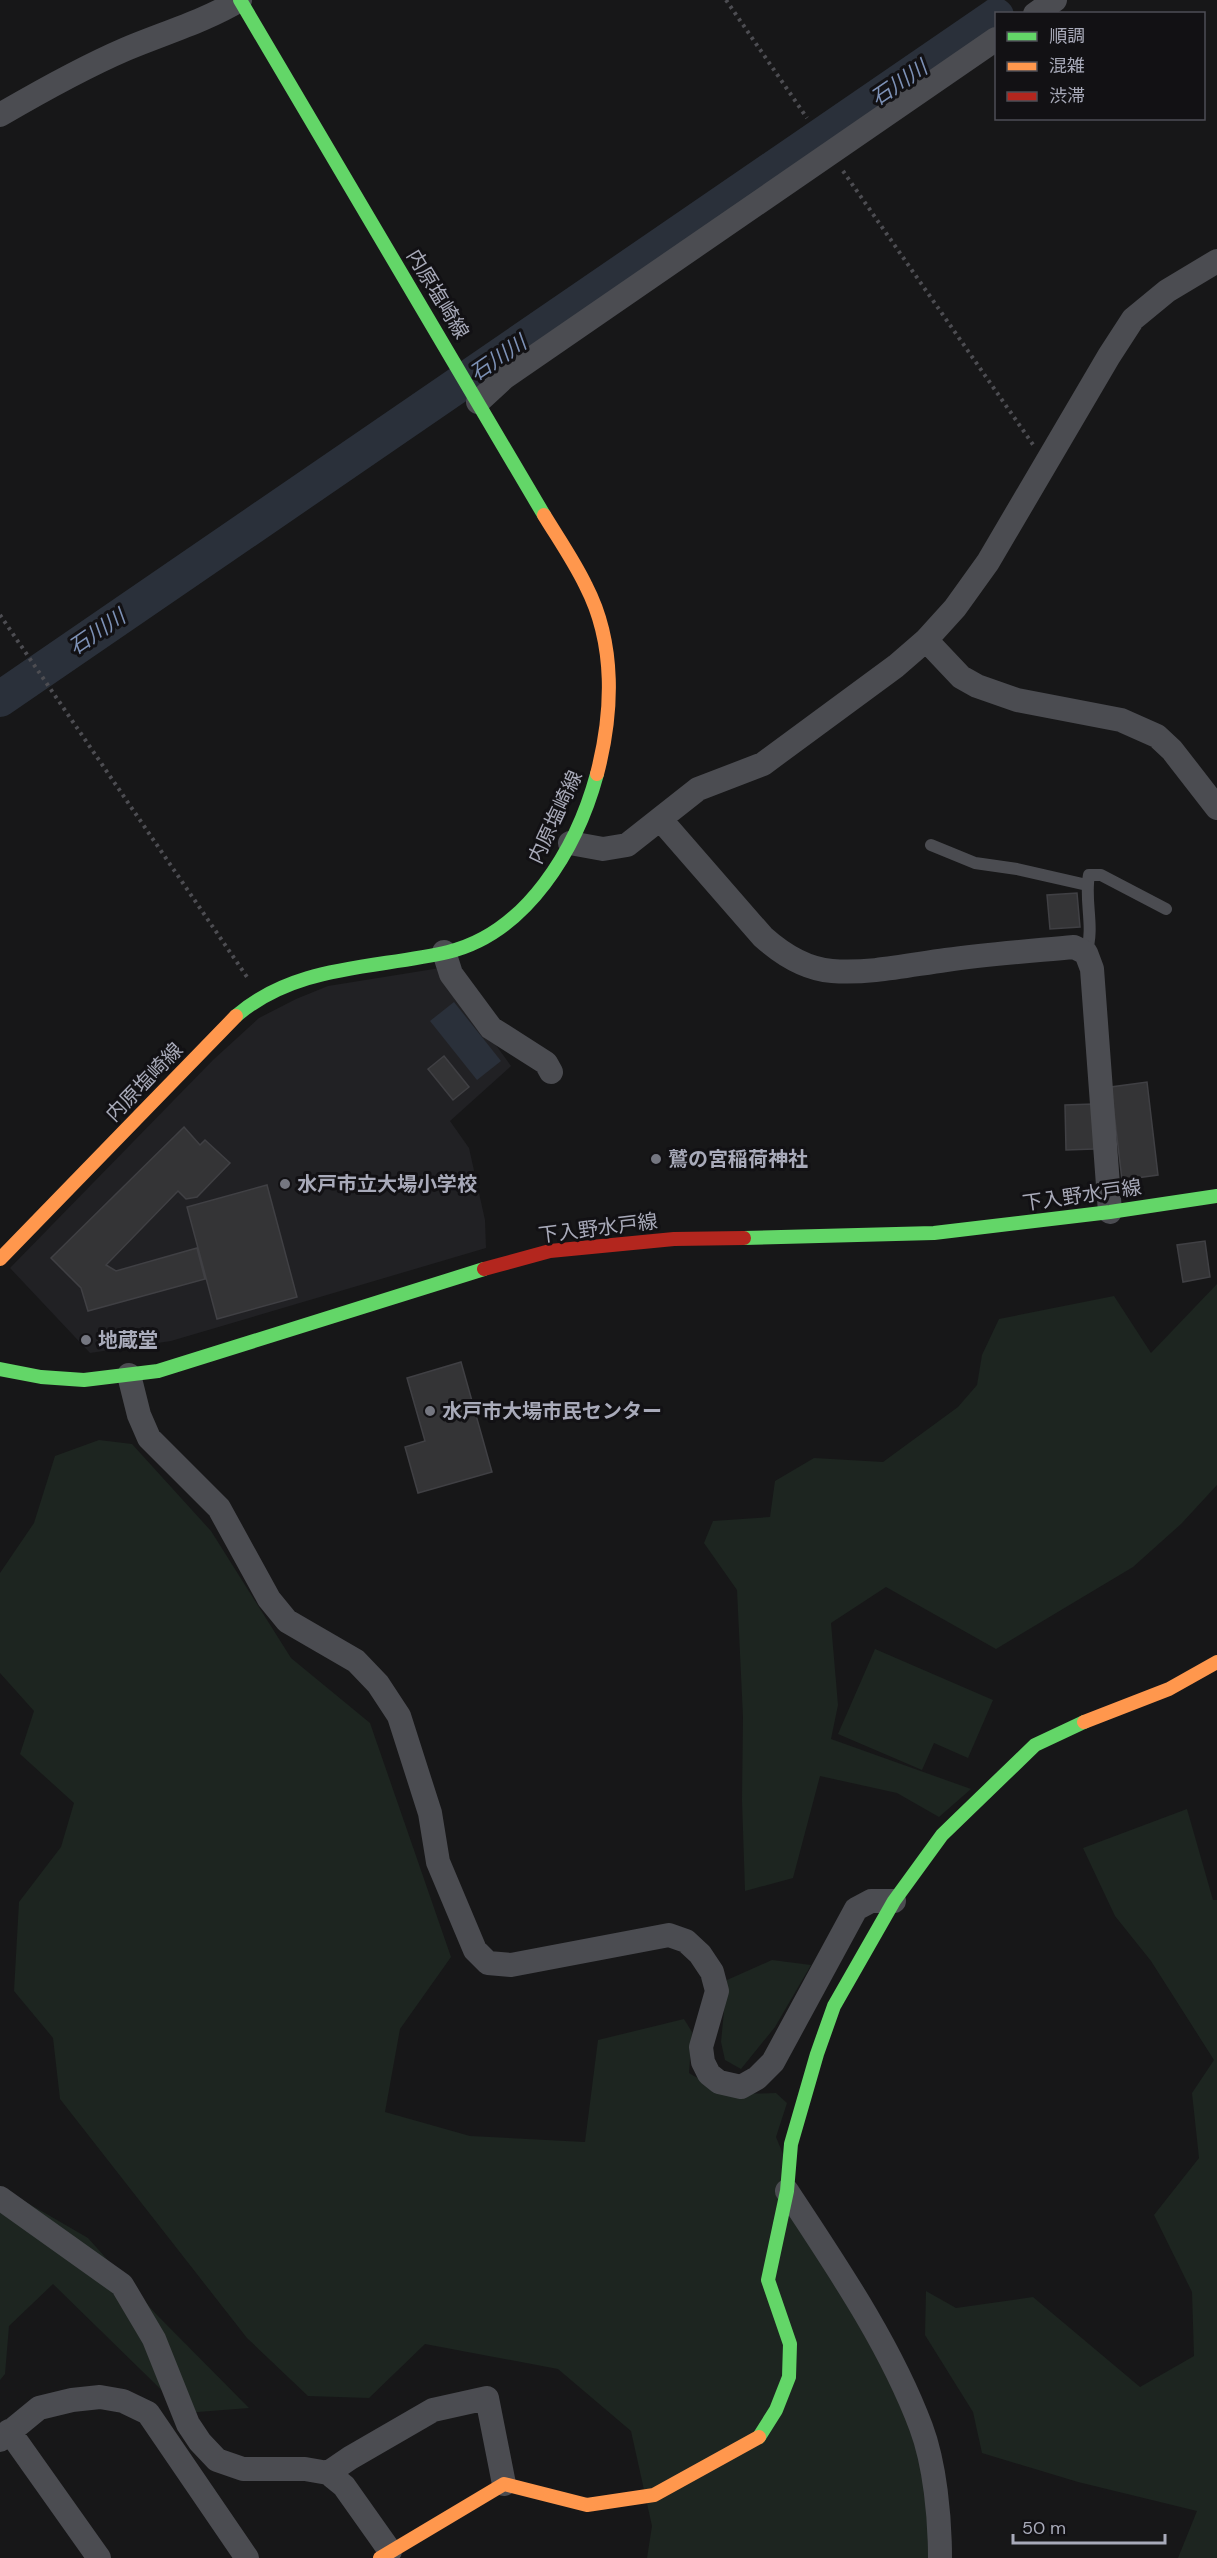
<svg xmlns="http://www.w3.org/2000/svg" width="1217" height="2558" viewBox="0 0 1217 2558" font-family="'DM Sans','Noto Sans JP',sans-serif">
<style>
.built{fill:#212124}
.green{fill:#1d2520}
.water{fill:#2a303a}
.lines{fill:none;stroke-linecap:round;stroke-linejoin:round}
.river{stroke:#2a303a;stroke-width:36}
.building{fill:#343436;stroke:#404044;stroke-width:1.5}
.path{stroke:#4d4d52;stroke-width:4;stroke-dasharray:3 4.5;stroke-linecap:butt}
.lane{stroke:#4b4c51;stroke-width:12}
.street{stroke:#4b4c51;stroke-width:24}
.fast{stroke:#63d668;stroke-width:14}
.slow{stroke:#ff974d;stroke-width:14}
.jam{stroke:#b3261e;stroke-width:14}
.poi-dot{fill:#757781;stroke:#121114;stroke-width:2}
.labels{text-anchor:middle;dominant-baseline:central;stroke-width:6;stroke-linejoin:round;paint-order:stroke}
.street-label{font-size:20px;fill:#a8aab9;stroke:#121114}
.poi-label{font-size:20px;font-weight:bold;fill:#a8aab9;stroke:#121114;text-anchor:start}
.water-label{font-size:21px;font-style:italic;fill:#7d91b6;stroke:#121114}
</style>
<rect width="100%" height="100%" fill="#171718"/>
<!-- built -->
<path class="built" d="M 440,968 L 511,1066 L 450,1121 L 469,1148 L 485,1220 L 486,1248 L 171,1341 L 90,1353 L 10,1268 L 213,1060 L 259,1018 L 296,999 L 328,986 Z"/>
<!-- green -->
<path class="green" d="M 1217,1284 L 1217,1485 L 1181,1524 L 1133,1567 L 996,1649 L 886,1587 L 831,1623 L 838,1705 L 831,1739 L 971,1789 L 939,1817 L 897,1793 L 820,1776 L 793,1878 L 745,1891 L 742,1800 L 743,1717 L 737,1590 L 704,1543 L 713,1521 L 770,1517 L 775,1481 L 814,1458 L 883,1462 L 958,1407 L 977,1385 L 982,1355 L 999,1319 L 1114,1296 L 1151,1353 Z
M 99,1440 L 132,1444 L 211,1531 L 291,1658 L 370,1723 L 451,1957 L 400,2029 L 385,2112 L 470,2136 L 585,2142 L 598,2040 L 684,2019 L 692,2032 L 689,2073 C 723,2093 737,2095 776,2093 L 787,2103 L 776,2137 L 838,2288 L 895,2390 L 913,2428 L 927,2502 L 932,2558 L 647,2558 L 652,2526 L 631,2431 L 558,2369 L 425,2344 L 369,2398 L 308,2396 L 247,2338 L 60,2099 L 53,2038 L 14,1991 L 19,1902 L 61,1847 L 74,1803 L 20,1754 L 34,1711 L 0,1673 L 0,1573 L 34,1523 L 55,1456 Z
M 875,1649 L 993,1700 L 968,1758 L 934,1743 L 922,1770 L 838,1734 Z
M 1187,1809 L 1213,1900 L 1217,1900 L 1217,2558 L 1178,2558 L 1197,2511 L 1078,2482 L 982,2453 L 973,2412 L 925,2335 L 926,2291 L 956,2308 L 1033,2297 L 1140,2387 L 1194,2356 L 1192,2292 L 1154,2215 L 1199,2158 L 1192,2093 L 1214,2060 L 1151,1961 L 1115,1916 L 1083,1848 Z
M 772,1960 L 811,1965 L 775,2027 L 741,2069 L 725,2060 L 721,2042 L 727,1980 Z
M 0,2187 L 88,2238 L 156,2314 L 249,2408 L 185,2413 L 53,2284 L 9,2326 L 5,2374 L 0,2380 Z"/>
<!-- water -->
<path class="water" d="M 454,1002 L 501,1061 L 477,1080 L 430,1021 Z"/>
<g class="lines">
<!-- river -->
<path class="river" d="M 0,699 L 996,16"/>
</g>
<!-- building -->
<path class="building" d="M 1077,893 L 1080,927 L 1050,929 L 1047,895 Z
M 444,1056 L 469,1087 L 453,1100 L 428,1069 Z
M 1147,1082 L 1158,1175 L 1122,1180 L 1111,1087 Z
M 1093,1104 L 1094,1149 L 1066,1150 L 1065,1105 Z
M 184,1127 L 200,1145 L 205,1140 L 230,1163 L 197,1197 L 186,1199 L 178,1191 L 106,1265 L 116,1271 L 197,1248 L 205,1279 L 88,1311 L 81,1288 L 51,1258 Z
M 267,1185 L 297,1297 L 217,1319 L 187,1207 Z
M 1205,1241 L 1210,1277 L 1183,1282 L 1177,1245 Z
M 461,1362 L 492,1472 L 418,1493 L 405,1447 L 425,1441 L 407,1378 Z"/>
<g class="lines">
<!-- path -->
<path class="path" d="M 726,0 L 807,118
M 843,171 L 1034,446
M 0,615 L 247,977"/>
<!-- lane -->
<path class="lane" d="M 931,845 L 975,863 L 1017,869 L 1087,885
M 1086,953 C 1095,927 1084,901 1089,875 L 1101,875 L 1166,909"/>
<!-- street -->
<path class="street" d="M 1035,14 L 1055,0
M 0,115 C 41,91 82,68 126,49 C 164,33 205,21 240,0
M 478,402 L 505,377 L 996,39
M 926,640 L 961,677 L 977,686 L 1017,700 L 1121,720 L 1157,736 L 1172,750 L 1217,808
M 661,820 L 763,937 C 782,954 806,969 832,971 C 869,974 909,965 946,960 C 988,954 1031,951 1074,947 L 1086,953 L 1092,969 L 1110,1212
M 570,843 L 603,849 L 627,845 L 698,789 L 763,764 L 896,666 L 926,640 L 955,608 L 988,562 L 1109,356 L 1133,319 L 1167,291 L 1217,261
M 444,952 L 451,974 L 491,1028 L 546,1063 L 551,1072
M 129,1375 L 139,1415 L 149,1438 L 219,1508 L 269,1599 L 287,1621 L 356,1661 L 378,1684 L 399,1716 L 430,1813 L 438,1862 L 475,1950 L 488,1963 L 511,1965 L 669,1935 L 686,1941 L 700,1954 L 712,1972 L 717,1991 L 701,2047 L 703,2062 L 709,2074 L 719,2082 L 741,2087 L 757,2078 L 773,2062 L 856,1909 L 871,1901 L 894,1901
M 787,2191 C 835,2264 890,2344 921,2427 C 935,2464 940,2518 940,2558
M 0,2198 L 122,2285 L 154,2339 L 188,2424 L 200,2442 L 217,2460 L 243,2469 L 305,2469 L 328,2473 L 344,2486 L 390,2551
M 9,2431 L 99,2558
M 0,2440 L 39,2408 L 72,2400 L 100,2397 L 123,2401 L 148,2413 L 247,2558
M 328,2473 L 350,2458 L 433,2410 L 487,2398 L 504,2484"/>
<!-- fast -->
<path class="fast" d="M 240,0 L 544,515
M 236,1016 C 296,964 375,969 448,952 C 527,933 577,848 597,774
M 744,1238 L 934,1233 L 1110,1212 L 1217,1196
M 0,1369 L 41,1377 L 84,1380 L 158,1371 L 484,1269
M 759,2437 L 776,2410 L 789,2377 L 790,2344 L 768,2280 L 787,2191 L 791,2144 L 817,2054 L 834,2006 L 894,1901 L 942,1835 L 1035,1745 L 1084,1722"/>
<!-- slow -->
<path class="slow" d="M 544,515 C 558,538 574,561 586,586 C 616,644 613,713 597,774
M 0,1259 L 236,1016
M 1084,1722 L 1169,1689 L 1217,1662
M 380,2558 L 504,2484 L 587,2505 L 654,2495 L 759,2437"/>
<!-- jam -->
<path class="jam" d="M 484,1269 L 550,1251 L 674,1239 L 744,1238"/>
</g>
<!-- markers -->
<g class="poi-dot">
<circle cx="656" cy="1159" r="6"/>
<circle cx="285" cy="1184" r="6"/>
<circle cx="86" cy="1340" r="6"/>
<circle cx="430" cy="1411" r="6"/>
</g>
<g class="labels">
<!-- street labels -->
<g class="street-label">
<text transform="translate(438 294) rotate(59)">内原塩崎線</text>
<text transform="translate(555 817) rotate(-65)">内原塩崎線</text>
<text transform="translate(144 1082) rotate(-46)">内原塩崎線</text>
<text transform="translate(1082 1195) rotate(-8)">下入野水戸線</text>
<text transform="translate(598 1228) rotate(-7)">下入野水戸線</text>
</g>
<!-- poi labels -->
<g class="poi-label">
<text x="668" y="1159">鷲の宮稲荷神社</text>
<text x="297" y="1184">水戸市立大場小学校</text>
<text x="98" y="1340">地蔵堂</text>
<text x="442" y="1411">水戸市大場市民センター</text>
</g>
<!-- water labels -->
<g class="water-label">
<text transform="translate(899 83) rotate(-34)">石川川</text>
<text transform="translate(498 358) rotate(-34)">石川川</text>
<text transform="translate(97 632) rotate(-34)">石川川</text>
</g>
</g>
<!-- legend -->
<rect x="995" y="12" width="210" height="108" fill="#121114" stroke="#4e4e56" stroke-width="1.5"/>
<rect x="1007" y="32" width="30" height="9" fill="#63d668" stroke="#4e4e56" stroke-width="1.5"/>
<text x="1049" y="42" font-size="18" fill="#a8aab9">順調</text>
<rect x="1007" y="62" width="30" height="9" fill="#ff974d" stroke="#4e4e56" stroke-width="1.5"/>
<text x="1049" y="72" font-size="18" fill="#a8aab9">混雑</text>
<rect x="1007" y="92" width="30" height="9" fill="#b3261e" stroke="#4e4e56" stroke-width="1.5"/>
<text x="1049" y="102" font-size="18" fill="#a8aab9">渋滞</text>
<!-- scale -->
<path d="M1013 2534v9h152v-9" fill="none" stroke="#a8aab9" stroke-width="3"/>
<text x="1022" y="2534" font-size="18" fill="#a8aab9" stroke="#121114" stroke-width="4.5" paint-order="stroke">50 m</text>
</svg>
